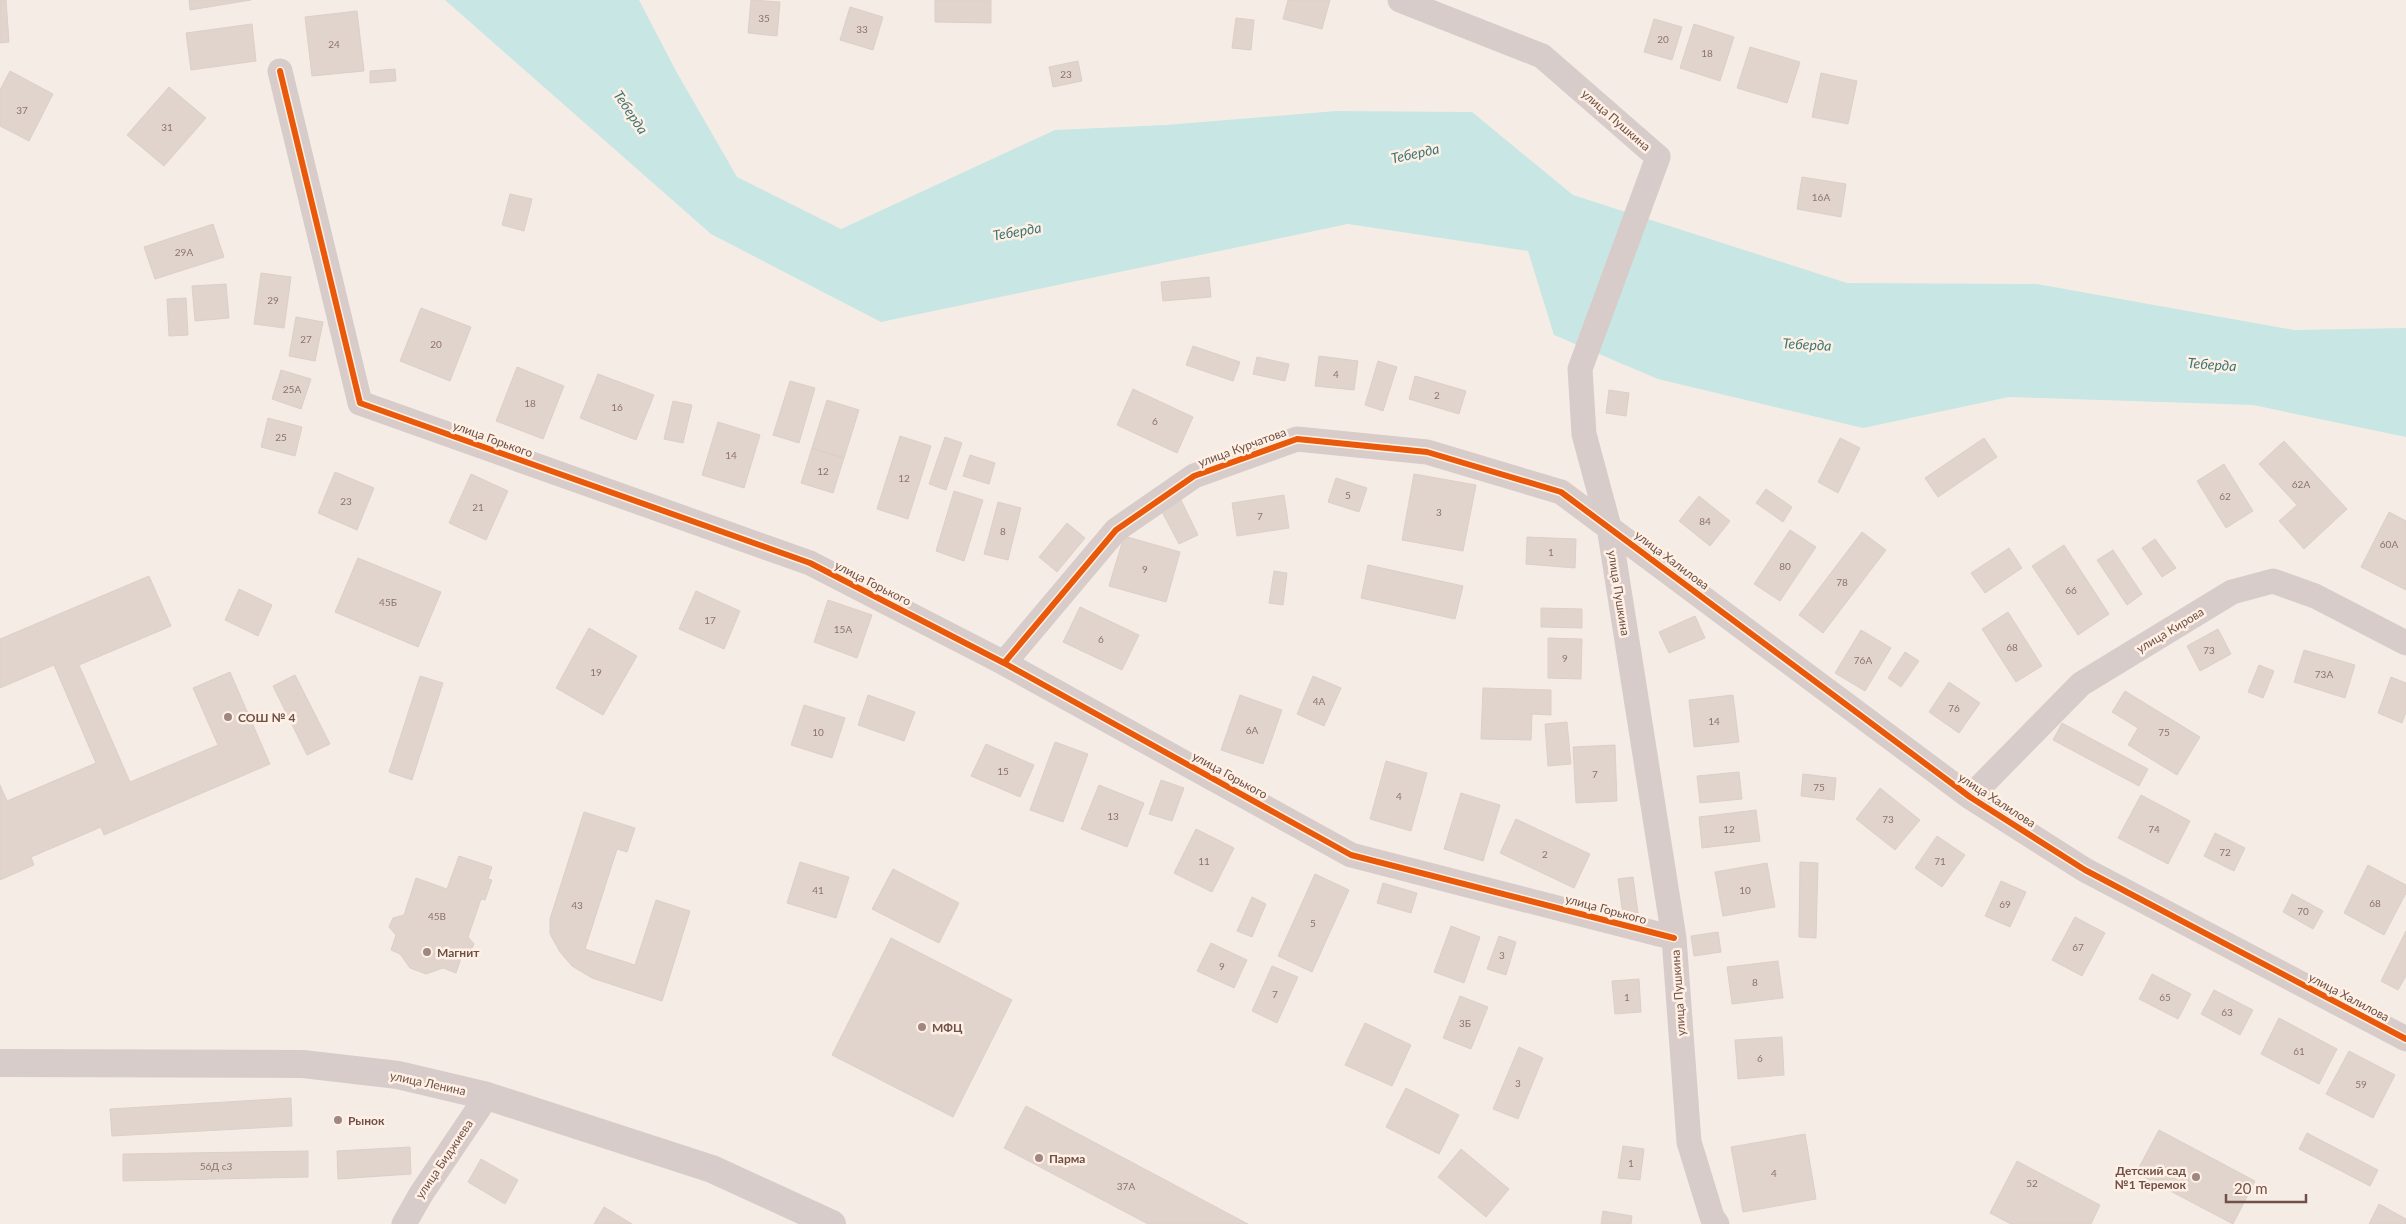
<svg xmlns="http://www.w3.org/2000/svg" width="2406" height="1224" viewBox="0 0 2406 1224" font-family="Lato,sans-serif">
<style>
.water{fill:#c8e6e4}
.building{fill:#e1d4cd;stroke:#ddcfc8}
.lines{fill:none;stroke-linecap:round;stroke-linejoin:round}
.street{stroke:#d7ccc9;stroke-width:25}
.secondary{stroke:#d7ccc9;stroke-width:28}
.cycleway-casing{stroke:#fef0e4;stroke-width:9}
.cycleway{stroke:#e8590c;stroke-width:6}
.poi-dot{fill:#9f877f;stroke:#fef0e4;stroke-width:2}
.labels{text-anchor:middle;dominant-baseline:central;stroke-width:5;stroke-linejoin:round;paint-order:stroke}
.number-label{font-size:10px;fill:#8e736c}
.street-label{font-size:12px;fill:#705048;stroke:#fef0e4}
.poi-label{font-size:12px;font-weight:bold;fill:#705048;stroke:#fef0e4;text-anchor:start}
.water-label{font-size:14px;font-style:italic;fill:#3d7576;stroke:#fef0e4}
</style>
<rect width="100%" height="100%" fill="#f5ede5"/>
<!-- water -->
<path class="water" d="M 445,0 L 639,0 L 676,71 L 737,177 L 841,229 L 1055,130 L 1166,125 L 1336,111 L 1472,112 L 1573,195 L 1847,283 L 2037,284 L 2294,330 L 2406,328 L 2406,437 L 2253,405 L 2009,397 L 1863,428 L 1658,379 L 1554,335 L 1528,251 L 1348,224 L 881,322 L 711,234 Z"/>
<!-- building -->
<path class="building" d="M 0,0 L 6,0 L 9,42 L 0,43 Z
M 189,0 L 251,0 L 190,10 Z
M 751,0 L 780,2 L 777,36 L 748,33 Z
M 935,0 L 991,0 L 991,23 L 935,22 Z
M 1288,0 L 1330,0 L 1322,29 L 1283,19 Z
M 850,7 L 883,17 L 873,50 L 840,40 Z
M 357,11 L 364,71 L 312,76 L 305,17 Z
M 1236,18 L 1254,20 L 1251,50 L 1232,48 Z
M 1654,19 L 1682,27 L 1672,60 L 1644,52 Z
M 252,24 L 256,61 L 191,70 L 186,33 Z
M 1694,24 L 1734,37 L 1720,81 L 1680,68 Z
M 1750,47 L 1800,62 L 1787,103 L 1737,88 Z
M 1078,61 L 1082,81 L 1053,87 L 1049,67 Z
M 395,69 L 396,81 L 370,83 L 370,71 Z
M 10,71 L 53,94 L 29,141 L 0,126 L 0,90 Z
M 1821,73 L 1857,81 L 1848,124 L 1812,117 Z
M 169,87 L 206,118 L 164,166 L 127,135 Z
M 1802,177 L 1846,184 L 1841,217 L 1797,209 Z
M 510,194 L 532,199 L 524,231 L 502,225 Z
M 213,224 L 224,257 L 155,279 L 144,247 Z
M 261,273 L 291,277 L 284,328 L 254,324 Z
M 1209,277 L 1211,297 L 1163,301 L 1161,282 Z
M 226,284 L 229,318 L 195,321 L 192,286 Z
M 186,298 L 188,335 L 169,336 L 167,299 Z
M 421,308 L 471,327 L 450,381 L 400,361 Z
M 296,317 L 323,322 L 315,361 L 289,356 Z
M 1193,346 L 1240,362 L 1233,381 L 1186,365 Z
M 1319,356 L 1358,361 L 1354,390 L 1315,386 Z
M 1257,357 L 1289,364 L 1285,381 L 1253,374 Z
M 1378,361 L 1397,367 L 1383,411 L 1365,405 Z
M 517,367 L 564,386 L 543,439 L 496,421 Z
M 281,370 L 311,379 L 301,409 L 272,399 Z
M 598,374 L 654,395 L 636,440 L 580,418 Z
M 1415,376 L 1466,391 L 1459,414 L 1409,399 Z
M 790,381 L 815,388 L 799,443 L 773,435 Z
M 1133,389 L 1193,417 L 1177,453 L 1117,425 Z
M 1609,390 L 1629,393 L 1626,416 L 1606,413 Z
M 827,400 L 859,410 L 844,458 L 812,448 Z
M 673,401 L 692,405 L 683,443 L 664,439 Z
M 268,418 L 302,427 L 295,456 L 261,447 Z
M 718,422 L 760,435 L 744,488 L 702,475 Z
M 900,436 L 931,446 L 908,519 L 877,509 Z
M 945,437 L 962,443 L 946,490 L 929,484 Z
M 1840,438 L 1860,448 L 1838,493 L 1818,482 Z
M 1984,438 L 1997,457 L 1938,497 L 1925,478 Z
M 2284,441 L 2347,509 L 2304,549 L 2279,521 L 2297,505 L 2259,464 Z
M 812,448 L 844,458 L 833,493 L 801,483 Z
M 970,455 L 995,463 L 989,484 L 963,476 Z
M 2224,464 L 2253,511 L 2226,528 L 2197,481 Z
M 335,472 L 374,488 L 357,530 L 318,513 Z
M 471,474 L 508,491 L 486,540 L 449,523 Z
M 1414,474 L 1476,485 L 1463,551 L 1402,540 Z
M 1336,478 L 1367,488 L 1359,512 L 1328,502 Z
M 1766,489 L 1792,507 L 1783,522 L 1756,503 Z
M 954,491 L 983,500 L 964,561 L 936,551 Z
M 1284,495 L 1289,528 L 1237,536 L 1232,503 Z
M 1699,496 L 1730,521 L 1710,546 L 1679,521 Z
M 1180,498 L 1198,535 L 1179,544 L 1160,508 Z
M 998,502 L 1021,508 L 1008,560 L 984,554 Z
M 2389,512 L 2406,521 L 2406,590 L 2361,567 Z
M 1067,523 L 1085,538 L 1057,572 L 1039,557 Z
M 1790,530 L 1816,547 L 1780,601 L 1754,584 Z
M 1862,532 L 1886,550 L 1823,633 L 1799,615 Z
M 1124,536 L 1180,552 L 1166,602 L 1109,586 Z
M 1527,537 L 1576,539 L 1575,568 L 1526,564 Z
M 2155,539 L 2176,568 L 2162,577 L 2142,548 Z
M 2064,545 L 2109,614 L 2078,635 L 2032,566 Z
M 2009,548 L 2022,568 L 1985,593 L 1971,573 Z
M 2113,550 L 2142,594 L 2127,605 L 2097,560 Z
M 358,558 L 441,592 L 418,647 L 335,612 Z
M 1368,565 L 1463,586 L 1455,619 L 1361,598 Z
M 1274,571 L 1287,573 L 1283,605 L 1269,603 Z
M 149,576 L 171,626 L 79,665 L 130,782 L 218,745 L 193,688 L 230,672 L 270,764 L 104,835 L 101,827 L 31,857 L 34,865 L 0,880 L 0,785 L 7,801 L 96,763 L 54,665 L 0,688 L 0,639 Z
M 239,589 L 272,605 L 258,636 L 225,620 Z
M 696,591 L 740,611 L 724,649 L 679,629 Z
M 828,600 L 872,615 L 857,658 L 814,642 Z
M 1080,607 L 1139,635 L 1122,670 L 1063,642 Z
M 1541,608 L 1582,609 L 1582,628 L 1541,627 Z
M 2008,612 L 2042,666 L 2016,682 L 1982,629 Z
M 1695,616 L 1705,638 L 1669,653 L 1659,632 Z
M 589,628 L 637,656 L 603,715 L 556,688 Z
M 2218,629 L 2231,654 L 2200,671 L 2187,646 Z
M 1861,630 L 1891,648 L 1865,691 L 1835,673 Z
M 1548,638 L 1582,639 L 1581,679 L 1548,678 Z
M 2304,650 L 2355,665 L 2345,698 L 2294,682 Z
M 1905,652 L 1919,661 L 1901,687 L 1888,678 Z
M 2259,665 L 2274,671 L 2263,698 L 2248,692 Z
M 295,675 L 330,744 L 307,755 L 273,686 Z
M 420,676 L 443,683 L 412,780 L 389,772 Z
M 1313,676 L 1341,688 L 1324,726 L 1297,714 Z
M 2391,677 L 2406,683 L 2406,712 L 2402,723 L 2378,713 Z
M 1949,682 L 1980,703 L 1959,733 L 1929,712 Z
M 1483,688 L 1551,690 L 1551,715 L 1532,714 L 1531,740 L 1481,739 Z
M 2125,691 L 2200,737 L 2177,775 L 2128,745 L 2138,728 L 2112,712 Z
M 868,695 L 915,712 L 904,741 L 858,725 Z
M 1240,695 L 1282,710 L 1263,764 L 1221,750 Z
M 1733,695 L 1739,742 L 1694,747 L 1689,700 Z
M 804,705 L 845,718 L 832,758 L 791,745 Z
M 1567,722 L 1571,764 L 1548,766 L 1545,724 Z
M 2062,723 L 2148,769 L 2139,786 L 2053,740 Z
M 1055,742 L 1088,754 L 1063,822 L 1030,810 Z
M 986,744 L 1034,765 L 1020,797 L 971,776 Z
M 1615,745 L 1617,801 L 1576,803 L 1573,747 Z
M 1386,761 L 1427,773 L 1411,831 L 1370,819 Z
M 1739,772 L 1742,799 L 1700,803 L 1697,776 Z
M 1803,774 L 1836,778 L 1834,800 L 1801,796 Z
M 1161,780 L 1184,788 L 1172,821 L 1149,814 Z
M 1099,785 L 1144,803 L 1127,847 L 1081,829 Z
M 1880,788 L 1920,820 L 1895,850 L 1856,819 Z
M 1461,793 L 1500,805 L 1483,861 L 1444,849 Z
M 2141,795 L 2190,821 L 2168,864 L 2118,838 Z
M 1756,810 L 1760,841 L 1702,848 L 1699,817 Z
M 584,812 L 635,828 L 627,852 L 617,849 L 585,949 L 635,965 L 656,900 L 690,911 L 662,1001 L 592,978 L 572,966 L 560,952 L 550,934 L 550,919 Z
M 1516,819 L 1590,854 L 1574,888 L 1500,853 Z
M 1196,829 L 1234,848 L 1212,892 L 1174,873 Z
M 2215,833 L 2245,848 L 2234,871 L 2204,856 Z
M 1937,836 L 1965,855 L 1942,887 L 1915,868 Z
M 459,856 L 492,867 L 488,879 L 492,880 L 485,900 L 481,899 L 468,937 L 474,944 L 470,953 L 462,955 L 456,973 L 443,968 L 426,974 L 410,968 L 400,954 L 391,950 L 396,935 L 389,927 L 393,918 L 404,915 L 416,878 L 447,889 Z
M 800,862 L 849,877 L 836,918 L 787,903 Z
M 1800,862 L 1818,863 L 1816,938 L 1799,937 Z
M 1767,863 L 1775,907 L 1723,916 L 1715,872 Z
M 2368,865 L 2406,885 L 2406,893 L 2384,935 L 2344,913 Z
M 893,869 L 959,903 L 939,943 L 872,909 Z
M 1315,874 L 1349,890 L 1312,972 L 1278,956 Z
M 1633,877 L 1638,913 L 1623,915 L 1618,879 Z
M 2001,881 L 2026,892 L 2010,927 L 1985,916 Z
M 1383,883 L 1417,893 L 1411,913 L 1377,903 Z
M 2292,894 L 2323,911 L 2313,929 L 2283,912 Z
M 1252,897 L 1266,904 L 1252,937 L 1237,931 Z
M 2075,917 L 2105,933 L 2082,976 L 2052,960 Z
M 1451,926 L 1480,937 L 1464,983 L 1434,972 Z
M 2406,931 L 2406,976 L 2398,990 L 2381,981 Z
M 1718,932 L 1721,952 L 1694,956 L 1691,936 Z
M 1499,936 L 1516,942 L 1506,975 L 1487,969 Z
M 891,938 L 1012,1000 L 953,1117 L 832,1055 Z
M 1211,943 L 1247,960 L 1234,988 L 1197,971 Z
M 1778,961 L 1783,998 L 1732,1004 L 1727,967 Z
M 1272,966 L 1298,977 L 1277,1023 L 1252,1011 Z
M 2152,974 L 2191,994 L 2178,1019 L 2139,999 Z
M 1639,979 L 1641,1012 L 1615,1014 L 1612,981 Z
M 2214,990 L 2253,1010 L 2240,1035 L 2201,1014 Z
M 1460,996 L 1488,1007 L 1471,1049 L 1443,1038 Z
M 2279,1018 L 2337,1049 L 2319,1084 L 2261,1054 Z
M 1365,1023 L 1411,1045 L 1392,1086 L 1345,1065 Z
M 1782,1037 L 1784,1075 L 1738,1079 L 1735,1040 Z
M 1519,1047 L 1543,1058 L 1518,1119 L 1493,1109 Z
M 2349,1051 L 2395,1075 L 2373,1118 L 2326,1094 Z
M 1406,1088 L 1459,1115 L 1439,1154 L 1386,1127 Z
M 291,1098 L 292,1126 L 112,1136 L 110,1109 Z
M 1026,1106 L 1248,1224 L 1148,1224 L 1004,1148 Z
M 2159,1130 L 2255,1181 L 2233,1224 L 2136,1173 Z
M 2307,1133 L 2378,1170 L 2370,1186 L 2299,1149 Z
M 1805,1134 L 1816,1199 L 1743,1212 L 1731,1147 Z
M 1623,1146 L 1644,1149 L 1640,1180 L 1618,1178 Z
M 410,1147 L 411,1174 L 338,1179 L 337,1151 Z
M 1461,1149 L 1509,1189 L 1486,1217 L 1438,1177 Z
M 308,1151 L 308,1177 L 123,1181 L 123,1154 Z
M 481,1159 L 518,1180 L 505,1204 L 468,1182 Z
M 2017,1161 L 2100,1205 L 2091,1224 L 2011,1224 L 1990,1213 Z
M 2379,1204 L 2406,1219 L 2406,1224 L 2369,1224 Z
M 604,1207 L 632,1224 L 594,1224 Z
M 1603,1211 L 1632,1216 L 1631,1224 L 1601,1224 Z"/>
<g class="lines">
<!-- street -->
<path class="street" d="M 1400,0 L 1542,56 L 1658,157 L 1580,369 L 1584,434 L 1609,527 L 1674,938 L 1689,1142 L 1712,1217 L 1717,1224
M 280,71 L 360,403 L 810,563 L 1004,663 L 1351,855 L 1674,938
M 1004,663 L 1116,530 L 1194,476 L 1297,439 L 1427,452 L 1561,492 L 1970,797 L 2085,870 L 2406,1039
M 1970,797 L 2081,684 L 2232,592 L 2273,581 L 2315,596 L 2406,643
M 404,1224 L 421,1194 L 487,1096"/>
<!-- secondary -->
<path class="secondary" d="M 0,1063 L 303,1064 L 398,1075 L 487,1096 L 712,1169 L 832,1224"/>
<defs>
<path id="cycleway" d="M 280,71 L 360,403 L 810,563 L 1004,663 L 1351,855 L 1674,938
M 1004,663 L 1116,530 L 1194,476 L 1297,439 L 1427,452 L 1561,492 L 1970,797 L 2085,870 L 2406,1039"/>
</defs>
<!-- cycleway casing -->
<use href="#cycleway" class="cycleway-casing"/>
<!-- cycleway -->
<use href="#cycleway" class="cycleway"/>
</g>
<!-- markers -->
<g class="poi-dot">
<circle cx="228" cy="717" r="5"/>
<circle cx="427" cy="952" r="5"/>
<circle cx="922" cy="1027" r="5"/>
<circle cx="338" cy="1120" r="5"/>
<circle cx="1039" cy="1158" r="5"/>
<circle cx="2196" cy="1177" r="5"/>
</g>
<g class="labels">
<!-- number labels -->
<g class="number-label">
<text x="764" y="18">35</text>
<text x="862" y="29">33</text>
<text x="1663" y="39">20</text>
<text x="334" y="44">24</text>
<text x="1707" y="53">18</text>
<text x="1066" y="74">23</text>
<text x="22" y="110">37</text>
<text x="167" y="127">31</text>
<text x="1821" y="197">16А</text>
<text x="184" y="252">29А</text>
<text x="273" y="300">29</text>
<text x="306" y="339">27</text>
<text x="436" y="344">20</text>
<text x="1336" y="374">4</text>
<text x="292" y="389">25А</text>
<text x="1437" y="395">2</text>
<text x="530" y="403">18</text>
<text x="617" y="407">16</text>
<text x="1155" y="421">6</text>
<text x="281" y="437">25</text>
<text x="731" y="455">14</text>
<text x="823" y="471">12</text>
<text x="904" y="478">12</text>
<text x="2301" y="484">62А</text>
<text x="1348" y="495">5</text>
<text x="2225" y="496">62</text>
<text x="346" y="501">23</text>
<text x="478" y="507">21</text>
<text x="1439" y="512">3</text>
<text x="1260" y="516">7</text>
<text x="1705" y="521">84</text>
<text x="1003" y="531">8</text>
<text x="2389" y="544">60А</text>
<text x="1551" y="552">1</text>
<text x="1785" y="566">80</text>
<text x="1145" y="569">9</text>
<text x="1842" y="582">78</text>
<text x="2071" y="590">66</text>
<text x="388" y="602">45Б</text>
<text x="710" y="620">17</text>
<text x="843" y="629">15А</text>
<text x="1101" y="639">6</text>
<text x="2012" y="647">68</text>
<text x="2209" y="650">73</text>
<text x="1565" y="658">9</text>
<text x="1863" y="660">76А</text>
<text x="596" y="672">19</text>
<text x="2324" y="674">73А</text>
<text x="1319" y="701">4А</text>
<text x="1954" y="708">76</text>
<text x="1714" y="721">14</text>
<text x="1252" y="730">6А</text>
<text x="818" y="732">10</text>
<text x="2164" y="732">75</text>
<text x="1003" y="771">15</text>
<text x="1595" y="774">7</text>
<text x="1819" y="787">75</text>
<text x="1399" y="796">4</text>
<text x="1113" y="816">13</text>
<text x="1888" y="819">73</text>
<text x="1729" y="829">12</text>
<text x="2154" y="829">74</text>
<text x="2225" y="852">72</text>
<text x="1545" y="854">2</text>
<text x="1204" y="861">11</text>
<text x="1940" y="861">71</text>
<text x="818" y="890">41</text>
<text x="1745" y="890">10</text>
<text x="2375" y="903">68</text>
<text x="2005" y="904">69</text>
<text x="577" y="905">43</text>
<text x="2303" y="911">70</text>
<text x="437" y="916">45В</text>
<text x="1313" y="923">5</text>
<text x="2078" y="947">67</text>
<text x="1502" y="955">3</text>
<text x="1222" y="966">9</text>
<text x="1755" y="982">8</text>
<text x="1275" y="994">7</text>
<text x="1627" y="997">1</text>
<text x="2165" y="997">65</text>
<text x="2227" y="1012">63</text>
<text x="1465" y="1023">3Б</text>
<text x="2299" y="1051">61</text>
<text x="1760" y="1058">6</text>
<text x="1518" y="1083">3</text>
<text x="2361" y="1084">59</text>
<text x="1631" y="1163">1</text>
<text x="216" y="1166">56Д с3</text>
<text x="1774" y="1173">4</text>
<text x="2032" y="1183">52</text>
<text x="1126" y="1186">37А</text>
</g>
<!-- street labels -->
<g class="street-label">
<text transform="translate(1616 120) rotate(41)">улица Пушкина</text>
<text transform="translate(493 439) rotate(20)">улица Горького</text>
<text transform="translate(1242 447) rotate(-20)">улица Курчатова</text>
<text transform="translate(1672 560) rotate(37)">улица Халилова</text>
<text transform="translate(873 583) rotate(27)">улица Горького</text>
<text transform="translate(1619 593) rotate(81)">улица Пушкина</text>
<text transform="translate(2170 630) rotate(-31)">улица Кирова</text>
<text transform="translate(1230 775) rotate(29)">улица Горького</text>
<text transform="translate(1997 800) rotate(33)">улица Халилова</text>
<text transform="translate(1606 909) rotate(15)">улица Горького</text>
<text transform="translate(1678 993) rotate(-94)">улица Пушкина</text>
<text transform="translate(2349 997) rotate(28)">улица Халилова</text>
<text transform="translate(428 1083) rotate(12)">улица Ленина</text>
<text transform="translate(444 1159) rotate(-56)">улица Биджиева</text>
</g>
<!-- poi labels -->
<g class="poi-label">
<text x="238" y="717">СОШ № 4</text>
<text x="437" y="952">Магнит</text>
<text x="932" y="1027">МФЦ</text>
<text x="348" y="1120">Рынок</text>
<text x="1049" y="1158">Парма</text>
<text x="2186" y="1170" text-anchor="end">Детский сад<tspan x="2186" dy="14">№1 Теремок</tspan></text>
</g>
<!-- water labels -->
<g class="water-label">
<text transform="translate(631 112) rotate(56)">Теберда</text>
<text transform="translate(1415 153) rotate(-12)">Теберда</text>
<text transform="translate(1017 231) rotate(-10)">Теберда</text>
<text transform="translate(1807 344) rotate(3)">Теберда</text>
<text transform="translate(2212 364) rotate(4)">Теберда</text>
</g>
</g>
<!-- scale -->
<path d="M2226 1194v8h80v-8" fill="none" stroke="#705048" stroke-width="2.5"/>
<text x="2234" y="1194" font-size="15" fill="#705048" stroke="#fef0e4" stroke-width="4" paint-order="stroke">20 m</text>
</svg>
